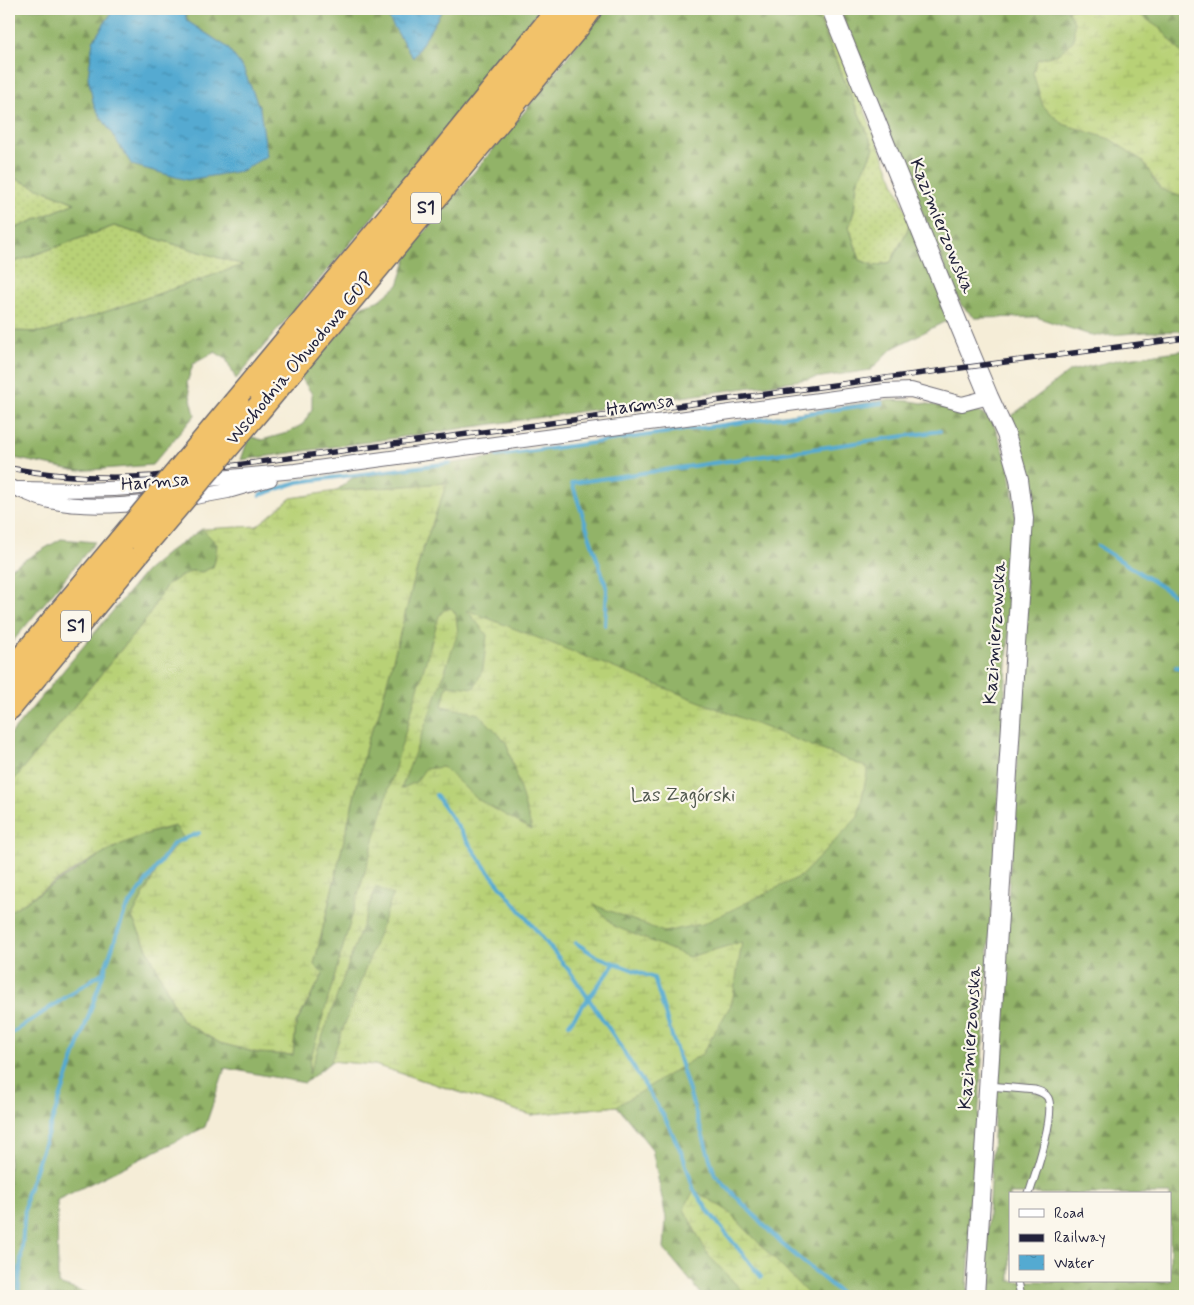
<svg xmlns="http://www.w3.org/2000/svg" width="1194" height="1305" viewBox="0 0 1194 1305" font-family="Mynerve,sans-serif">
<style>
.grass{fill:url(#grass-dots);stroke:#6d7a58}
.forest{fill:url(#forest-firs);stroke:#5a6a51;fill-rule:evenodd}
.wetland{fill:url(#wetland-marsh);stroke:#6d7a58}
.water{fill:url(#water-ripples);stroke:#3b6686}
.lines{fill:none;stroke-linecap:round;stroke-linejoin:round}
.stream{stroke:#54aad1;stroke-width:4}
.service-casing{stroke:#6c6972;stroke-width:9}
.minor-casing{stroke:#6c6972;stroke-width:16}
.tertiary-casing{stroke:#6c6972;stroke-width:20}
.motorway-casing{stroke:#6c6972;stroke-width:28}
.service{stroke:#fff;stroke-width:7}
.minor{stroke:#fff;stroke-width:14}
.tertiary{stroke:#fff;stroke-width:18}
.motorway{stroke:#f2c26a;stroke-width:25}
.rail-casing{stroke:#22223b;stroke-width:5.5}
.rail{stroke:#fbf7ec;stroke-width:4;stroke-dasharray:11;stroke-linecap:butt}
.motorway-bridge-casing{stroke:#6c6972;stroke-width:28;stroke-linecap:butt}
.motorway-bridge{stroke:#f2c26a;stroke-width:25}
.labels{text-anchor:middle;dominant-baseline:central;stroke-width:4.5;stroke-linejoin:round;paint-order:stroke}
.shield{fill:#fbf7ec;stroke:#636270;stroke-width:1}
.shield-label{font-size:18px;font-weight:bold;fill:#22223b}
.street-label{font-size:19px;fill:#22223b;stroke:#fbf7ec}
.park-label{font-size:19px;fill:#4f574d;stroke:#fbf7ec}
</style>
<defs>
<pattern id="grass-dots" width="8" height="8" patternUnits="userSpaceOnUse" patternTransform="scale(1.25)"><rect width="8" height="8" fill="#b8d176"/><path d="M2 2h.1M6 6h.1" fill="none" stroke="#9eb367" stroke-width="1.8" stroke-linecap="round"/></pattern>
<pattern id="forest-firs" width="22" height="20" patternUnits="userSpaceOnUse" patternTransform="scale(1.25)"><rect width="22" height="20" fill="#92b367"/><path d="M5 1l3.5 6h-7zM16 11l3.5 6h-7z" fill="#779156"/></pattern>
<pattern id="wetland-marsh" width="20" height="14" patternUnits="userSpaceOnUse" patternTransform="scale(1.25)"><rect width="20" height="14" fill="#b8d176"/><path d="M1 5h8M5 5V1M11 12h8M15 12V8" fill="none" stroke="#9eb367"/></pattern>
<pattern id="water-ripples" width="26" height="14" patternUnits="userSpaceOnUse" patternTransform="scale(1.25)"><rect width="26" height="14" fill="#54aad1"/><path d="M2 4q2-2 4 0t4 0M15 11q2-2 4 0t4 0" fill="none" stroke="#458aab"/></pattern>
</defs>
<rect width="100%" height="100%" fill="#fbf7ec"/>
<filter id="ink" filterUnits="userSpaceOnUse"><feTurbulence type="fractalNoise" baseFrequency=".02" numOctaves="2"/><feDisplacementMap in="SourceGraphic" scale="10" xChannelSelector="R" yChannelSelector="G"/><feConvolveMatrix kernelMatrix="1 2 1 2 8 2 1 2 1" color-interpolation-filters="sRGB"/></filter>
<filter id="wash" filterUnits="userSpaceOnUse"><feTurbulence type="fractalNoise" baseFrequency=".0096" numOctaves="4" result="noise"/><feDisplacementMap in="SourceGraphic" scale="20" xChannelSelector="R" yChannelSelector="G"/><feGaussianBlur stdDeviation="1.12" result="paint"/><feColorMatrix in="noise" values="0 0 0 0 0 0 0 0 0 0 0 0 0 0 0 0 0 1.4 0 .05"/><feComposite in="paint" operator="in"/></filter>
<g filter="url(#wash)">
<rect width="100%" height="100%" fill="#f5edd7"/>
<!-- grass -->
<path class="grass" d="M 815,9 L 823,9 L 911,223 L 891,262 L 875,266 L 860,260 L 849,227 L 854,211 L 857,183 L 874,148 L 838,66 Z
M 9,176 L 75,203 L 9,231 Z
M 114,226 L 244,265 L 46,332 L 9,331 L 9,264 Z"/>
<!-- forest -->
<path class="forest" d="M 9,9 L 114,9 L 93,41 L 227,47 L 187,21 L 184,9 L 383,9 L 413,58 L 443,9 L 540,9 L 412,170 L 236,379 L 226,359 L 215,352 L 193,364 L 187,383 L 195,415 L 152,465 L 78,471 L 9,457 L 9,331 L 46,332 L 243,265 L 114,226 L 9,264 L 9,231 L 75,203 L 9,176 Z
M 605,9 L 815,9 L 838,66 L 874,148 L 857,183 L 854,211 L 849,227 L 860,260 L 875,266 L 891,262 L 911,223 L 950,319 L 893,348 L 871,370 L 241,460 L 249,436 L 262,440 L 287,433 L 303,424 L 312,409 L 312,394 L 300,376 L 362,306 L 380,300 L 398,285 L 410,249 L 525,111 Z
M 839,9 L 1185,9 L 1185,331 L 1146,332 L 1099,336 L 1087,334 L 1036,317 L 975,318 L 961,305 L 945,268 Z
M 1185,350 L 1185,1296 L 983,1296 L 1027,595 L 1006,420 L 1070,371 L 1120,359 ZM 1010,1194 L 1170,1194 L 1170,1281 L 1010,1281 Z
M 886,400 L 911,401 L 939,406 L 957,412 L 975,411 L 987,416 L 995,427 L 1009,465 L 1016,520 L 967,1296 L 703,1296 L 664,1249 L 666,1218 L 652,1149 L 617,1106 L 531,1115 L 375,1065 L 332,1061 L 305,1083 L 225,1068 L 205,1127 L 57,1200 L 58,1284 L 96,1296 L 9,1296 L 9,912 L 94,859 L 132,838 L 175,826 L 184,837 L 159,866 L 132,917 L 182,1021 L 220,1043 L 258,1053 L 293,1055 L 296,1024 L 323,974 L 314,965 L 368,739 L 378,716 L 421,554 L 447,483 L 336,491 L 352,478 Z
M 202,529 L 217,544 L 215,561 L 213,567 L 202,572 L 191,571 L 168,584 L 160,595 L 148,617 L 9,786 L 9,736 L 146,571 L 171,550 Z
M 61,539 L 95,542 L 9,646 L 9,569 Z"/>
<!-- wetland -->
<path class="wetland" d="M 1067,9 L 1132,9 L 1162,30 L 1185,57 L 1185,198 L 1160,189 L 1143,161 L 1110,139 L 1063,124 L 1043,106 L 1033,73 L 1037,60 L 1058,54 L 1074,40 L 1074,22 Z
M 447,483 L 421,554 L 378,716 L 368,739 L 314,965 L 323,974 L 296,1023 L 293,1055 L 258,1053 L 220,1043 L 182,1021 L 132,917 L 159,866 L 183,837 L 175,826 C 113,839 61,879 9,912 L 9,786 L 148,617 L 160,595 L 168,584 L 191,571 L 202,572 L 213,567 L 215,561 L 217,544 L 202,529 L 257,526 L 291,498 L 336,491 Z
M 451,608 L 456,614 L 458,633 L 437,694 L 401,789 L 416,782 L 425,769 L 443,767 L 477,799 L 532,830 L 506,742 L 479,714 L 442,706 L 447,685 L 474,688 L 483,669 L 487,635 L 467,610 L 868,768 L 858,817 L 801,876 L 703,924 L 664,932 L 594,905 L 614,926 L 689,957 L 742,942 L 732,1003 L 702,1054 L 617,1106 L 531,1115 L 375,1065 L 331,1061 L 393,895 L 376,887 L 309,1074 L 310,1061 L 439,616 L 444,610 Z
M 694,1190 L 728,1211 L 810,1296 L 747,1296 L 708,1255 L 684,1209 Z"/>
<!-- water -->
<path class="water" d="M 114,9 L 184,9 L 187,21 L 227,47 L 243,68 L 260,109 L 267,156 L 241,171 L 187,180 L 132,165 L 94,106 L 88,77 L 93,41 Z
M 383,9 L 443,9 L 413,58 Z"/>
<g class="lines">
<!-- stream -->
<path class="stream" d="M 497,456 L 882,403
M 260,495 L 298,482 L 450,463
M 1098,546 L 1185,602
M 605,625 L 607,589 L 572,483 L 940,431
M 1176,667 L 1185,668
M 436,795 L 485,867 L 571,973 L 614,1036 L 665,1118 L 683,1156 L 694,1190 L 712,1216 L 761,1277
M 576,943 L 596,956 L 654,978 L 715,1175 L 782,1244 L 844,1296
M 569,1024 L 615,963
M 9,1035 L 105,971
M 18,1296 L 26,1196 L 125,911 L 174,843 L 199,833"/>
</g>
</g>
<g filter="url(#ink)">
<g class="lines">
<defs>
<path id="service" d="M 989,1086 L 1035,1090 C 1041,1092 1045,1093 1048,1098 C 1056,1115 1035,1175 1029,1194
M 1018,1281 L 1021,1296"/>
<path id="minor" d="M 198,480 L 295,471 L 885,391 L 911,390 L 962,404 L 989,397
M 9,487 C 23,490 35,498 49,501 C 81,508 121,506 153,502
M 18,489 C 69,490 117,491 167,484
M 184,499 L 228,491 L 270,479"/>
<path id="tertiary" d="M 831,9 L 947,296 L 989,397 L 1006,434 L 1019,479 L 1024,518 L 975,1296"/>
<path id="motorway" d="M 236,403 L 440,157 L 560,9
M 261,406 L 577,26 L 589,9
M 9,675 L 122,540
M 9,707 L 144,544"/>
</defs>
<!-- service casing -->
<use href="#service" class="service-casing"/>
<!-- minor casing -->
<use href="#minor" class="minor-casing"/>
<!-- tertiary casing -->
<use href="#tertiary" class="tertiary-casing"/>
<!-- motorway casing -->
<use href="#motorway" class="motorway-casing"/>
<!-- service -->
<use href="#service" class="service"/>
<!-- minor -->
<use href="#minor" class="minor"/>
<!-- tertiary -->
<use href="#tertiary" class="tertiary"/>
<!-- motorway -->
<use href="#motorway" class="motorway"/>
<defs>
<path id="rail" d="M 9,468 C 57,477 105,479 154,476 L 1185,338"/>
</defs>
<!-- rail casing -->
<use href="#rail" class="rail-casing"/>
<!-- rail -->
<use href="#rail" class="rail"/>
<defs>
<path id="motorway-bridge" d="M 122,540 L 236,403
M 144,544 L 261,406"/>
</defs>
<!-- motorway-bridge casing -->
<use href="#motorway-bridge" class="motorway-bridge-casing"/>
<!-- motorway-bridge -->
<use href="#motorway-bridge" class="motorway-bridge"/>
</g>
</g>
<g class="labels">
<!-- shield labels -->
<g class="shield">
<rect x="411" y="192.5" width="30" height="31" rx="4"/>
<rect x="61" y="610.5" width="30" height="31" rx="4"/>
</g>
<g class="shield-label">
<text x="426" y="208">S1</text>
<text x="76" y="626">S1</text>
</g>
<!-- street labels -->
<g class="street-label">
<text transform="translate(942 226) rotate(68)">Kazimierzowska</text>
<text transform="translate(300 359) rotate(-50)">Wschodnia Obwodowa GOP</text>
<text transform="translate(640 405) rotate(-8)">Harmsa</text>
<text transform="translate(155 482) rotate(-5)">Harmsa</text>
<text transform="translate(995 633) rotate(-86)">Kazimierzowska</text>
<text transform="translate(970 1038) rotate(-86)">Kazimierzowska</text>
</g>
<!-- park labels -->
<g class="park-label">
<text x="683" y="795">Las Zagórski</text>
</g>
</g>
<!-- margin -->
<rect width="1194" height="1305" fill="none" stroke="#fbf7ec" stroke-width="30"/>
<!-- legend -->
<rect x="1009" y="1192" width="162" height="90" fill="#fbf7ec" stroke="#a4a2a5"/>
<rect x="1019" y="1209" width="25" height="8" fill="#ffffff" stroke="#a4a2a5"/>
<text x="1054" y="1218" font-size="15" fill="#22223b">Road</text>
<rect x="1019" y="1234" width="25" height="8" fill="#22223b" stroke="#a4a2a5"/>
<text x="1054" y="1242" font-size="15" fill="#22223b">Railway</text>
<rect x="1019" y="1255" width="25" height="15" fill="url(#water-ripples)" stroke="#a4a2a5"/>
<text x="1054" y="1268" font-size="15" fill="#22223b">Water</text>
</svg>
